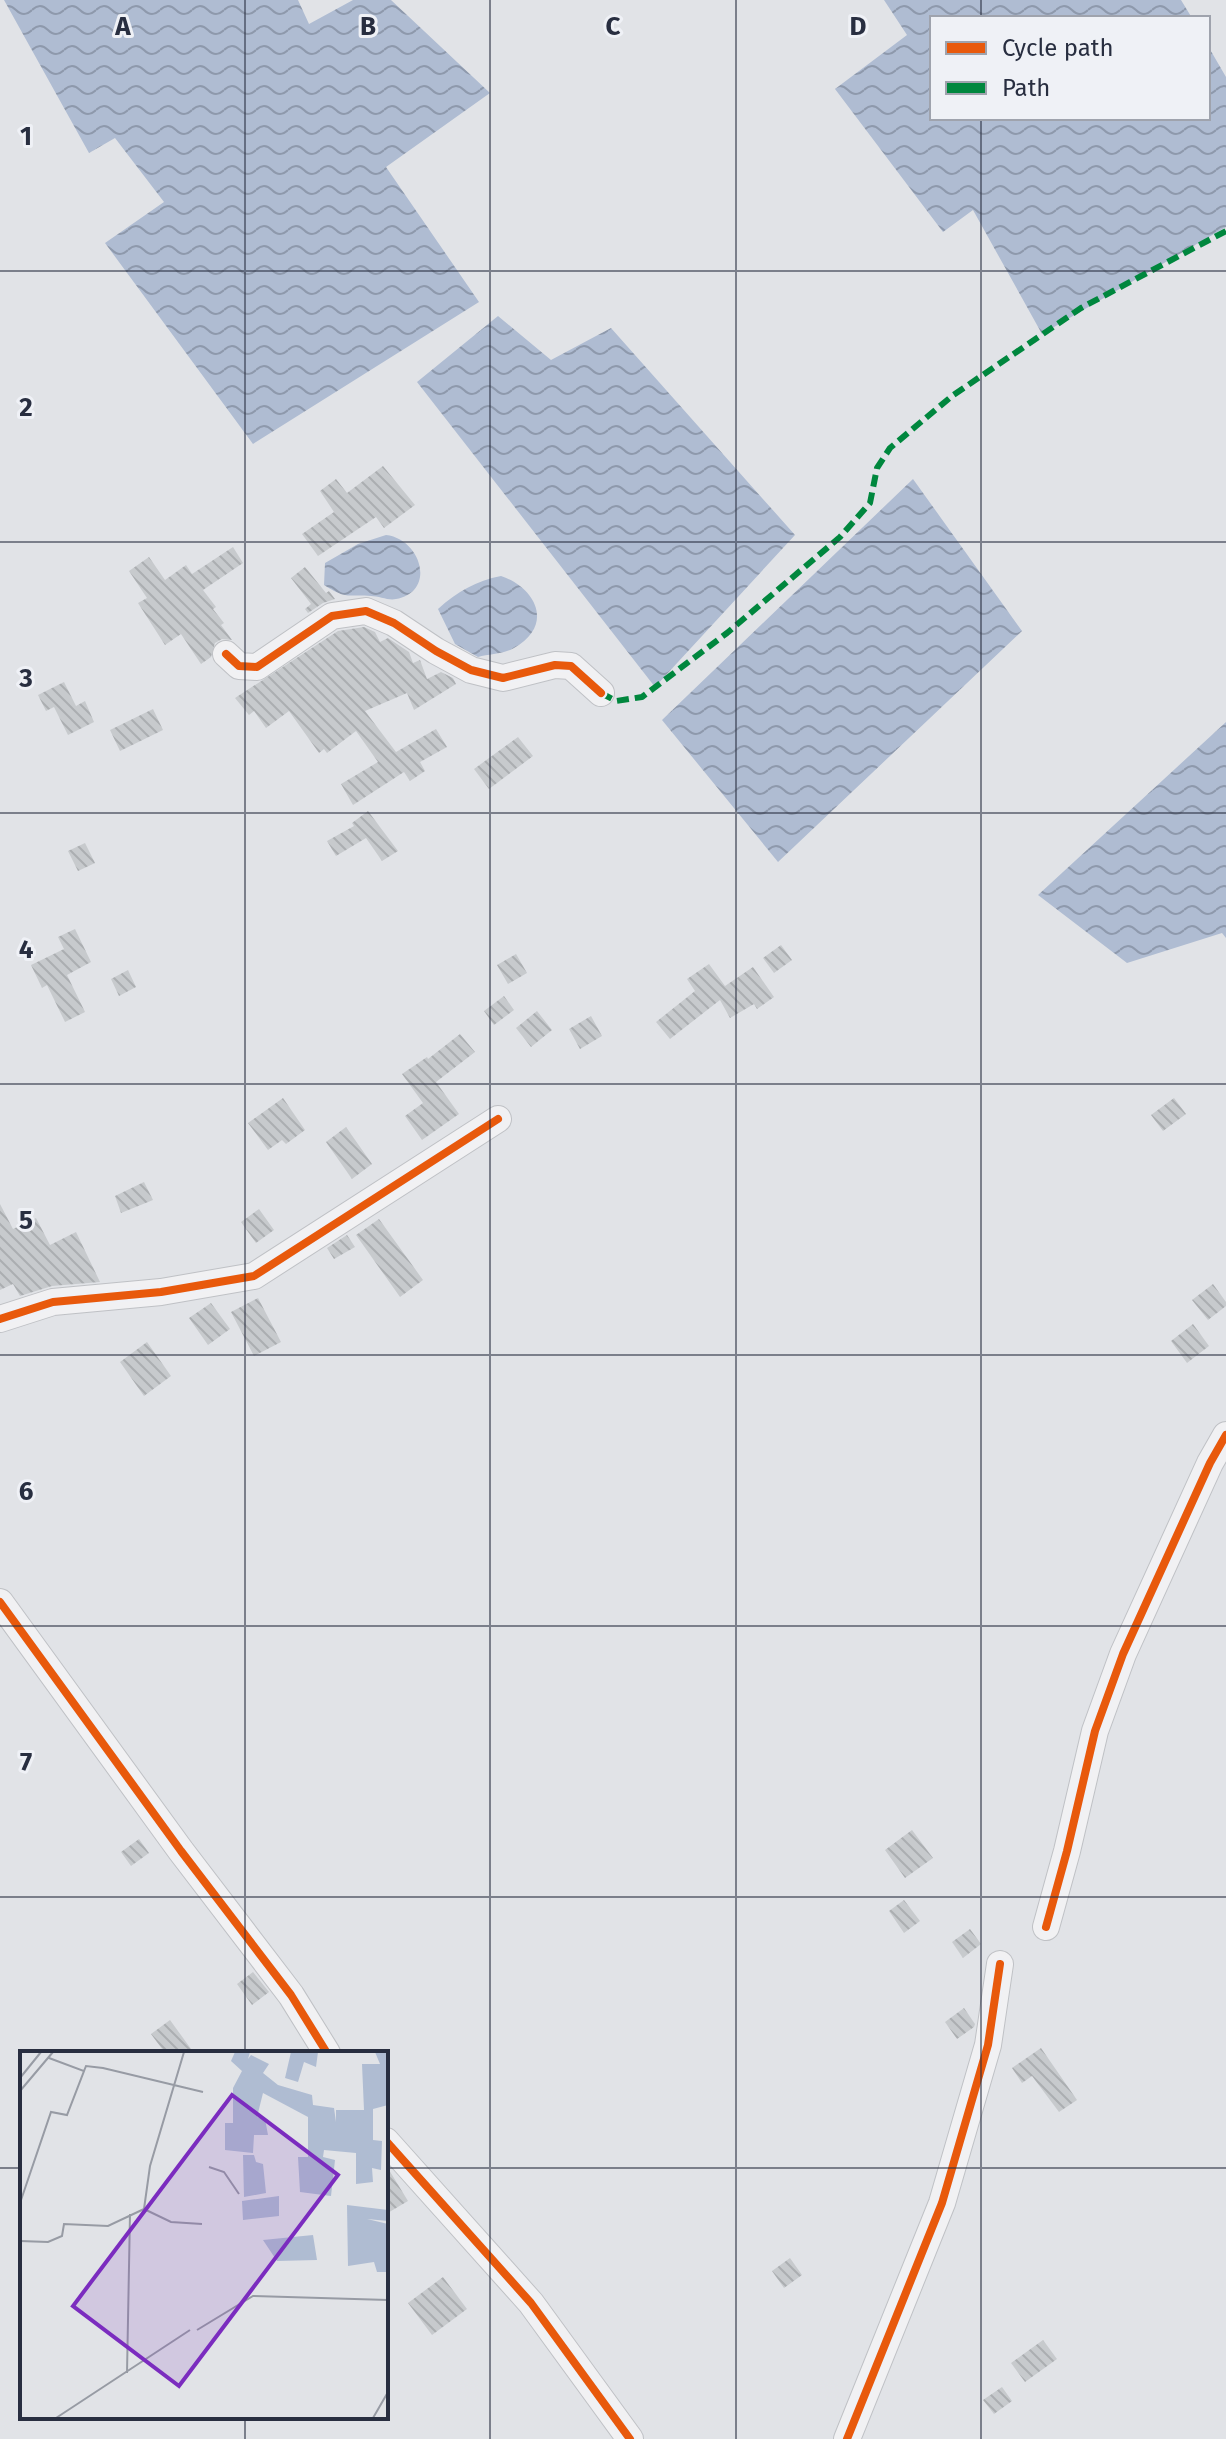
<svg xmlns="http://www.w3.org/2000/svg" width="1226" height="2439" viewBox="0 0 1226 2439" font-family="'Fira Sans',sans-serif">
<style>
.water{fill:url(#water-waves)}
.building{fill:url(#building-back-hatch)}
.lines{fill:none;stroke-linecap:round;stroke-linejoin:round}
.minor-casing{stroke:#bfc1c5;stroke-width:28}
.minor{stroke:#f1f1f3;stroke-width:26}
.quiet{stroke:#00873e;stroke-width:6;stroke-dasharray:12 6;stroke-linecap:butt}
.cycleway-casing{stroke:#eff1f6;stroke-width:13}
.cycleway{stroke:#e8590c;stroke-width:8}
.grid{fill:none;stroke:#282e40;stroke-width:2;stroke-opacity:0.55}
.inset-road{fill:none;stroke:#979ba4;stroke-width:2}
.view{fill:#7b2cbf;fill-opacity:0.15;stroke:#7b2cbf;stroke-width:4}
.inset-edge{fill:none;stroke:#282e40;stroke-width:4}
.grid-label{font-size:26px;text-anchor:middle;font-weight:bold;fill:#282e40;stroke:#eff1f6;stroke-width:6;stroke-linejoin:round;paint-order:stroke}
</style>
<defs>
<pattern id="water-waves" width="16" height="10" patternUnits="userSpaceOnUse" patternTransform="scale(2)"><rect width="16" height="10" fill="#afbcd2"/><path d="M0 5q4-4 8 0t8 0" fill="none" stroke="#8e99ac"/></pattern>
<pattern id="building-back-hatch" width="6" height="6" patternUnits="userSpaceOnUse" patternTransform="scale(2)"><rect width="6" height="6" fill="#c7cacd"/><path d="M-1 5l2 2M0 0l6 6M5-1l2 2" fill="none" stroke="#abaeb1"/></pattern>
</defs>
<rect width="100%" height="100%" fill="#e1e3e7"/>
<!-- water -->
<path class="water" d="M 4,0 L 298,0 L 309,24 L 353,0 L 391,0 L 490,93 L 386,167 L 479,302 L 253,444 L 105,243 L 164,202 L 115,138 L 89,153 Z
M 884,0 L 1181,0 L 1192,18 L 932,18 L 932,118 L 1208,118 L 1208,46 L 1226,77 L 1226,227 L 1042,334 L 973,210 L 943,232 L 835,89 L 907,35 Z
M 498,316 L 551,360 L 611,328 L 795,535 L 655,687 L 417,382 Z
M 913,479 L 1022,631 L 778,862 L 662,720 Z
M 386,535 C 421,539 437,591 396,599 C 389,601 379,596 371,596 C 346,594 348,600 324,585 L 325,563 L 358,544 Z
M 501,576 C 537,588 554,626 514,648 C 504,654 489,654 478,657 L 455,644 L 438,609 C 458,591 476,581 501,576 Z
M 1226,722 L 1226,938 L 1222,933 L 1127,963 L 1038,895 Z"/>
<!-- building -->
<path class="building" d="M 383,466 L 415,505 L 384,528 L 376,517 L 318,556 L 302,534 L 334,512 L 320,491 L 336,479 L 347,493 Z
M 233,547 L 243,563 L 203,590 L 216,607 L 213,609 L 224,623 L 221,625 L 232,640 L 222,639 L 215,643 L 211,657 L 201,664 L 181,634 L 165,645 L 138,603 L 147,598 L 129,571 L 149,557 L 165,580 L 186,565 L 192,574 Z
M 305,567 L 326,593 L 329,591 L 335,599 L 323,603 L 308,613 L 305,609 L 311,604 L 291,578 Z
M 364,627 L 375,632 L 380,642 L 388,638 L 409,652 L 413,663 L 420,660 L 427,679 L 441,672 L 453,678 L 456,684 L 414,710 L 407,693 L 365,711 L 396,752 L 436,729 L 447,747 L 420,762 L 425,771 L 410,781 L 404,772 L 353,805 L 341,784 L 378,762 L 356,731 L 327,753 L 324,749 L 319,753 L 289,711 L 266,728 L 254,711 L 249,715 L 235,698 L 338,631 Z
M 64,682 L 76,706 L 85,701 L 94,722 L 68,735 L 54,707 L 46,711 L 38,695 Z
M 153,709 L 163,730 L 120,751 L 110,730 Z
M 518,737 L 533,756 L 489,789 L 474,769 Z
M 368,811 L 398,851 L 382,861 L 366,838 L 336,856 L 327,841 L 354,826 L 352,823 Z
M 85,843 L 95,863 L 78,871 L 68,851 Z
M 75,929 L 91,962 L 67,975 L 85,1012 L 65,1022 L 47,985 L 42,988 L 31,965 L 64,949 L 58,937 Z
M 781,945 L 792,960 L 774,973 L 763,958 Z
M 516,954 L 527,973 L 508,984 L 497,965 Z
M 709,964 L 725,986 L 753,967 L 774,997 L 757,1009 L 754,1004 L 730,1018 L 720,1000 L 670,1039 L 656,1022 L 695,991 L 687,979 Z
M 128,970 L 136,987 L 119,996 L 111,979 Z
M 504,996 L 514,1010 L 494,1025 L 484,1011 Z
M 537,1011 L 552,1030 L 531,1047 L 516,1028 Z
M 591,1016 L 602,1036 L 580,1049 L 569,1029 Z
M 460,1034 L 475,1052 L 436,1082 L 459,1114 L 422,1140 L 405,1116 L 423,1103 L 402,1074 L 427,1057 L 428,1059 Z
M 283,1098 L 305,1130 L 286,1144 L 282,1140 L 268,1150 L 248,1123 Z
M 1174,1098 L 1186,1114 L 1163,1131 L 1151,1115 Z
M 346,1127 L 372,1164 L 352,1179 L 326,1142 Z
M 144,1182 L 153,1200 L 121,1213 L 115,1196 Z
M 0,1204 L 13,1229 L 36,1218 L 50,1245 L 76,1232 L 100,1282 L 52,1286 L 20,1296 L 13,1284 L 0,1290 Z
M 259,1209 L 274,1230 L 256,1243 L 241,1222 Z
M 379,1219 L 423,1280 L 400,1297 L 356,1235 Z
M 347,1235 L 355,1247 L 334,1259 L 327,1248 Z
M 1213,1284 L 1226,1302 L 1226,1306 L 1208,1320 L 1192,1300 Z
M 258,1298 L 281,1342 L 254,1356 L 231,1312 Z
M 211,1303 L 230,1329 L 208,1345 L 189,1318 Z
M 1193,1324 L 1209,1346 L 1187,1363 L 1171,1341 Z
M 147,1342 L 171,1376 L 144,1396 L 120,1362 Z
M 912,1830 L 933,1858 L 905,1878 L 885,1850 Z
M 139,1839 L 149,1853 L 131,1866 L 121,1852 Z
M 904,1900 L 920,1921 L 904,1933 L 889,1911 Z
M 970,1929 L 981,1944 L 963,1958 L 952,1942 Z
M 253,1972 L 269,1992 L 252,2005 L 237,1984 Z
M 964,2008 L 975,2024 L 974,2027 L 957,2039 L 945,2022 Z
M 170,2020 L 194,2053 L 165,2053 L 151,2034 Z
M 1041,2048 L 1077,2100 L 1059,2112 L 1032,2076 L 1022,2083 L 1012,2068 Z
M 386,2165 L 408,2201 L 386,2214 Z
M 790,2258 L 802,2275 L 784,2288 L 772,2271 Z
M 443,2277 L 467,2309 L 432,2335 L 408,2303 Z
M 1043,2340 L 1057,2359 L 1025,2382 L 1011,2363 Z
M 1002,2387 L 1012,2401 L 994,2414 L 983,2400 Z"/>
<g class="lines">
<defs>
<path id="minor" d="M 226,654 L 239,666 L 257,667 L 332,616 L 366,611 L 394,623 L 436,651 L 471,670 L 503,678 L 555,665 L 571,666 L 601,693
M 0,1319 L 53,1302 L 161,1292 L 254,1276 L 498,1119
M 0,1602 L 181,1851 L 291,1995 L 327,2053
M 1046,1927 L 1067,1851 L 1095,1731 L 1123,1654 L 1210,1463 L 1226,1435
M 386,2141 L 531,2303 L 630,2439
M 847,2439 L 942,2203 L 988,2045 L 1000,1964"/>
</defs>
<!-- minor casing -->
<use href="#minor" class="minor-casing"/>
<!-- minor -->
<use href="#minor" class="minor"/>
<!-- quiet -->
<path class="quiet" d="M 601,693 L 616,701 L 642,697 L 727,633 L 840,537 L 870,503 L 877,468 L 890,448 L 952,396 L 1081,308 L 1226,231"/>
<defs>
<path id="cycleway" d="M 226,654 L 239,666 L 257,667 L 332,616 L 366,611 L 394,623 L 436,651 L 471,670 L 503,678 L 555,665 L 571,666 L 601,693
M 0,1319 L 53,1302 L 161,1292 L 254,1276 L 498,1119
M 0,1602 L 181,1851 L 291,1995 L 327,2053
M 1046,1927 L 1067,1851 L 1095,1731 L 1123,1654 L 1210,1463 L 1226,1435
M 386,2141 L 531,2303 L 630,2439
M 847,2439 L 942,2203 L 988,2045 L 1000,1964"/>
</defs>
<!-- cycleway casing -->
<use href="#cycleway" class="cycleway-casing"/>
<!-- cycleway -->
<use href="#cycleway" class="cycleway"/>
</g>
<!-- grid -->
<path class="grid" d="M 245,0 L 245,2053M 490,0 L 490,2439M 736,0 L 736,2439M 981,0 L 981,18M 981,118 L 981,2439M 0,271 L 1226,271M 0,542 L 1226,542M 0,813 L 1226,813M 0,1084 L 1226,1084M 0,1355 L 1226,1355M 0,1626 L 1226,1626M 0,1897 L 1226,1897M 0,2168 L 22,2168M 386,2168 L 1226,2168M 245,2417 L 245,2439"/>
<!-- overview -->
<g transform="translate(20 2051)">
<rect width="368" height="368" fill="#e1e3e7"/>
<path d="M 215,1 L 230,1 L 228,8 L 231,4 L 249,13 L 243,22 L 258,34 L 292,44 L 293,54 L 314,57 L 316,71 L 316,59 L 344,59 L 342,13 L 360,13 L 355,1 L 368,1 L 368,54 L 353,58 L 353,89 L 362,90 L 361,119 L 352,117 L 353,131 L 336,133 L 336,102 L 304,99 L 303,106 L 315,109 L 311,145 L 280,141 L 278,106 L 288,106 L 288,66 L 243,42 L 237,66 L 245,68 L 248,84 L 234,84 L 233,102 L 205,99 L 205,72 L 213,72 L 213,37 L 222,20 L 211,10 ZM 271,1 L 298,1 L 296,16 L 284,11 L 278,31 L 265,27 ZM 223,104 L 234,104 L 236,111 L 243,113 L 246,142 L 224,146 ZM 259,145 L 259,165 L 223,169 L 222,150 ZM 327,154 L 368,159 L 368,170 L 347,168 L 368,173 L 368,221 L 357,221 L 354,211 L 328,215 ZM 293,184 L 297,209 L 257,210 L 243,189 Z" fill="#afbcd2"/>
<path class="inset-road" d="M 64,20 L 66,15 L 83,17 L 183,41M 0,27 L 21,1M 0,40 L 33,1M 189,116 L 204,121 L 219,143M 0,152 L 31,61 L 47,64 L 64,20 L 29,7M 124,158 L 151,171 L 182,173M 0,190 L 28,191 L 42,185 L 44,173 L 88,175 L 124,158 L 130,115 L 164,1M 177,279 L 233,245 L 368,249M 107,322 L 110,163M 36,367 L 170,279M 353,367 L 368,341"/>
<path class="view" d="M 212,44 L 318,124 L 159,335 L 53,255 Z"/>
<rect width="368" height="368" class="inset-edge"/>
</g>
<g class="grid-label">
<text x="123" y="35">A</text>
<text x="368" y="35">B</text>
<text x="613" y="35">C</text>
<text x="858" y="35">D</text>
<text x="26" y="145">1</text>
<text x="26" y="416">2</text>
<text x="26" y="687">3</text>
<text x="26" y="958">4</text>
<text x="26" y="1229">5</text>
<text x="26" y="1500">6</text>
<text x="26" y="1771">7</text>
</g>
<!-- legend -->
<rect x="930" y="16" width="280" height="104" fill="#eff1f6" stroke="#9fa3ad" stroke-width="2"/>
<rect x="946" y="42" width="40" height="12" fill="#e8590c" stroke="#9fa3ad" stroke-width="2"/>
<text x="1002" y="56" font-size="24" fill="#282e40">Cycle path</text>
<rect x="946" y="82" width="40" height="12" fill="#00873e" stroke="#9fa3ad" stroke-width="2"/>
<text x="1002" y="96" font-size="24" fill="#282e40">Path</text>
</svg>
